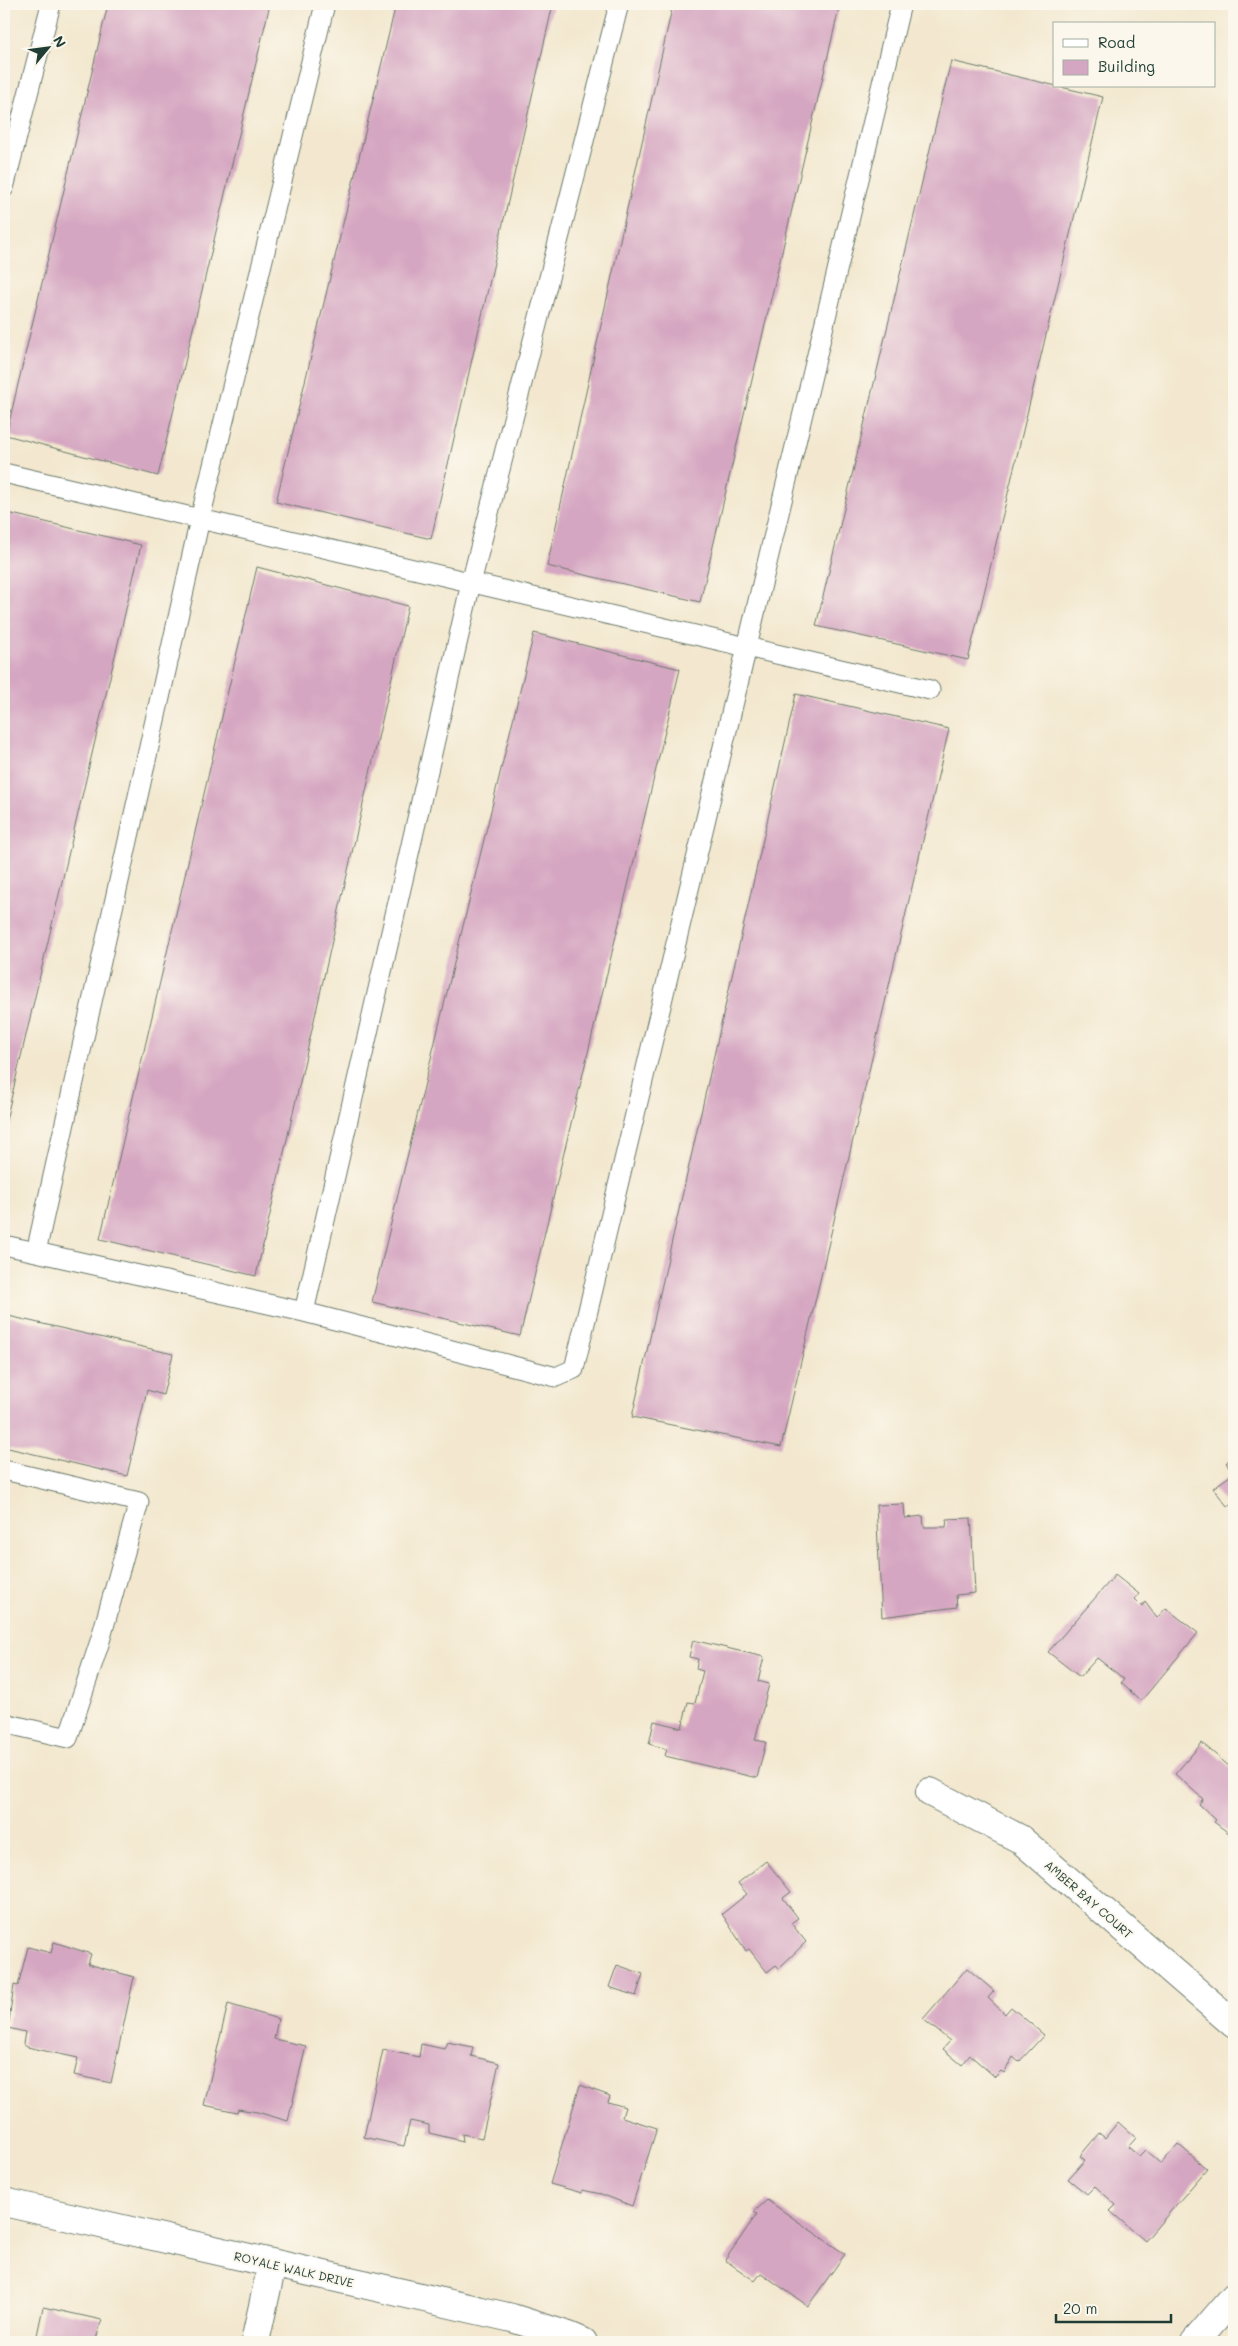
<svg xmlns="http://www.w3.org/2000/svg" width="1238" height="2346" viewBox="0 0 1238 2346" font-family="Mali,sans-serif">
<style>
.building{fill:#d5a6c1}
.lines{fill:none;stroke-linecap:round;stroke-linejoin:round}
.service-casing{stroke:#69796a;stroke-width:21}
.minor-casing{stroke:#69796a;stroke-width:30}
.service{stroke:#fff;stroke-width:19}
.minor{stroke:#fff;stroke-width:28}
.labels{text-anchor:middle;dominant-baseline:central;stroke-width:4;stroke-linejoin:round;paint-order:stroke}
.street-label{font-size:12px;fill:#1f3d34;stroke:#fbf7ec}
</style>
<rect width="100%" height="100%" fill="#fbf7ec"/>
<filter id="ink" filterUnits="userSpaceOnUse"><feTurbulence type="fractalNoise" baseFrequency=".02" numOctaves="2"/><feDisplacementMap in="SourceGraphic" scale="10" xChannelSelector="R" yChannelSelector="G"/><feConvolveMatrix kernelMatrix="1 2 1 2 8 2 1 2 1" color-interpolation-filters="sRGB"/></filter>
<filter id="wash" filterUnits="userSpaceOnUse"><feTurbulence type="fractalNoise" baseFrequency=".0096" numOctaves="4" result="noise"/><feDisplacementMap in="SourceGraphic" scale="20" xChannelSelector="R" yChannelSelector="G"/><feGaussianBlur stdDeviation="1.12" result="paint"/><feColorMatrix in="noise" values="0 0 0 0 0 0 0 0 0 0 0 0 0 0 0 0 0 1.4 0 .05"/><feComposite in="paint" operator="in"/></filter>
<g filter="url(#wash)">
<rect width="100%" height="100%" fill="#f3e8cf"/>
<g id="blocks">
<!-- building -->
<path class="building" d="M 108,4 L 270,4 L 158,476 L 6,435 Z
M 396,4 L 553,4 L 431,539 L 276,502 Z
M 673,4 L 840,4 L 700,602 L 547,566 Z
M 951,61 L 1103,97 L 968,660 L 816,626 Z
M 4,512 L 141,545 L 4,1129 Z
M 257,567 L 408,606 L 256,1276 L 100,1239 Z
M 534,633 L 680,669 L 520,1336 L 372,1302 Z
M 796,694 L 949,729 L 781,1447 L 632,1417 Z
M 4,1315 L 173,1354 L 163,1395 L 147,1390 L 127,1476 L 4,1447 Z
M 1234,1457 L 1234,1502 L 1227,1506 L 1213,1488 L 1234,1473 L 1226,1463 Z
M 904,1504 L 905,1518 L 923,1516 L 924,1527 L 946,1527 L 947,1519 L 971,1518 L 975,1593 L 956,1595 L 957,1607 L 882,1617 L 876,1505 Z
M 1115,1575 L 1139,1594 L 1135,1599 L 1142,1606 L 1145,1602 L 1157,1618 L 1166,1608 L 1198,1633 L 1141,1701 L 1121,1683 L 1124,1679 L 1097,1658 L 1080,1677 L 1048,1652 Z
M 693,1640 L 764,1657 L 758,1681 L 769,1684 L 755,1740 L 766,1742 L 757,1778 L 665,1756 L 667,1749 L 649,1744 L 654,1721 L 682,1728 L 688,1702 L 695,1703 L 703,1671 L 696,1669 L 698,1659 L 689,1657 Z
M 1202,1743 L 1230,1767 L 1234,1762 L 1234,1837 L 1214,1822 L 1216,1820 L 1199,1804 L 1203,1799 L 1175,1774 Z
M 766,1861 L 791,1892 L 783,1898 L 798,1918 L 791,1923 L 806,1942 L 779,1968 L 776,1965 L 767,1972 L 749,1949 L 746,1951 L 722,1914 L 747,1894 L 738,1883 Z
M 54,1942 L 91,1954 L 88,1964 L 134,1977 L 111,2083 L 74,2075 L 78,2058 L 27,2047 L 23,2044 L 25,2032 L 8,2028 L 14,1985 L 18,1986 L 28,1947 L 51,1953 Z
M 617,1965 L 643,1974 L 636,1996 L 609,1987 Z
M 967,1968 L 994,1991 L 988,1998 L 1005,2014 L 1011,2007 L 1044,2035 L 1019,2062 L 1013,2057 L 1004,2073 L 1001,2071 L 995,2077 L 970,2055 L 962,2065 L 943,2049 L 950,2041 L 923,2019 Z
M 228,2004 L 278,2019 L 274,2039 L 306,2046 L 288,2121 L 257,2112 L 238,2109 L 237,2112 L 204,2105 Z
M 447,2042 L 473,2047 L 471,2056 L 499,2063 L 482,2138 L 462,2134 L 463,2141 L 429,2133 L 429,2125 L 410,2121 L 404,2146 L 364,2137 L 383,2050 L 419,2057 L 421,2044 L 444,2049 Z
M 580,2085 L 610,2096 L 608,2102 L 625,2107 L 622,2117 L 657,2128 L 632,2206 L 601,2194 L 582,2190 L 582,2193 L 550,2184 Z
M 1118,2122 L 1136,2138 L 1128,2147 L 1139,2156 L 1145,2150 L 1161,2164 L 1178,2144 L 1207,2169 L 1145,2241 L 1110,2211 L 1116,2205 L 1095,2186 L 1087,2194 L 1068,2179 L 1085,2160 L 1080,2156 L 1099,2133 L 1105,2138 Z
M 767,2200 L 845,2254 L 808,2306 L 761,2273 L 755,2281 L 725,2260 L 757,2214 L 754,2212 Z
M 43,2307 L 102,2320 L 95,2342 L 28,2342 L 29,2338 L 36,2340 Z"/>
</g>
</g>
<g filter="url(#ink)">
<use href="#blocks" fill-opacity="0" stroke="#69796a" stroke-width="1"/>
<g class="lines">
<defs>
<path id="service" d="M 619,4 L 471,583 L 304,1312 L 556,1377 L 574,1369 L 901,4
M 4,188 L 51,4
M 4,473 L 930,690
M 4,1245 L 36,1252 L 200,519 L 325,4
M 36,1252 L 304,1312
M 4,1470 L 139,1502 L 100,1641 L 68,1738 L 4,1723"/>
<path id="minor" d="M 930,1792 L 1020,1839 L 1234,2024
M 4,2202 L 512,2318 L 569,2336 L 583,2342
M 255,2342 L 272,2265
M 1195,2342 L 1234,2297"/>
</defs>
<!-- service casing -->
<use href="#service" class="service-casing"/>
<!-- minor casing -->
<use href="#minor" class="minor-casing"/>
<!-- service -->
<use href="#service" class="service"/>
<!-- minor -->
<use href="#minor" class="minor"/>
</g>
</g>
<g class="labels">
<!-- street labels -->
<g class="street-label">
<text transform="translate(1089 1899) rotate(41)">AMBER BAY COURT</text>
<text transform="translate(294 2269) rotate(13)">ROYALE WALK DRIVE</text>
</g>
</g>
<!-- margin -->
<rect width="1238" height="2346" fill="none" stroke="#fbf7ec" stroke-width="20"/>
<!-- legend -->
<rect x="1053" y="22" width="162" height="65" fill="#fbf7ec" stroke="#a3ada2"/>
<rect x="1063" y="39" width="25" height="8" fill="#ffffff" stroke="#a3ada2"/>
<text x="1098" y="48" font-size="15" fill="#1f3d34">Road</text>
<rect x="1063" y="60" width="25" height="15" fill="#d5a6c1" stroke="#a3ada2"/>
<text x="1098" y="72" font-size="15" fill="#1f3d34">Building</text>
<!-- north arrow -->
<g transform="translate(48 48) rotate(61)" stroke="#fbf7ec" stroke-width="4" paint-order="stroke">
<path d="M0-4L9 19L0 12L-9 19Z" fill="#1f3d34"/>
<text y="-8" font-size="14" font-weight="bold" text-anchor="middle" fill="#1f3d34">N</text>
</g>
<!-- scale -->
<path d="M1056 2314v8h115v-8" fill="none" stroke="#1f3d34" stroke-width="2.5"/>
<text x="1063" y="2314" font-size="15" fill="#1f3d34" stroke="#fbf7ec" stroke-width="4" paint-order="stroke">20 m</text>
</svg>
